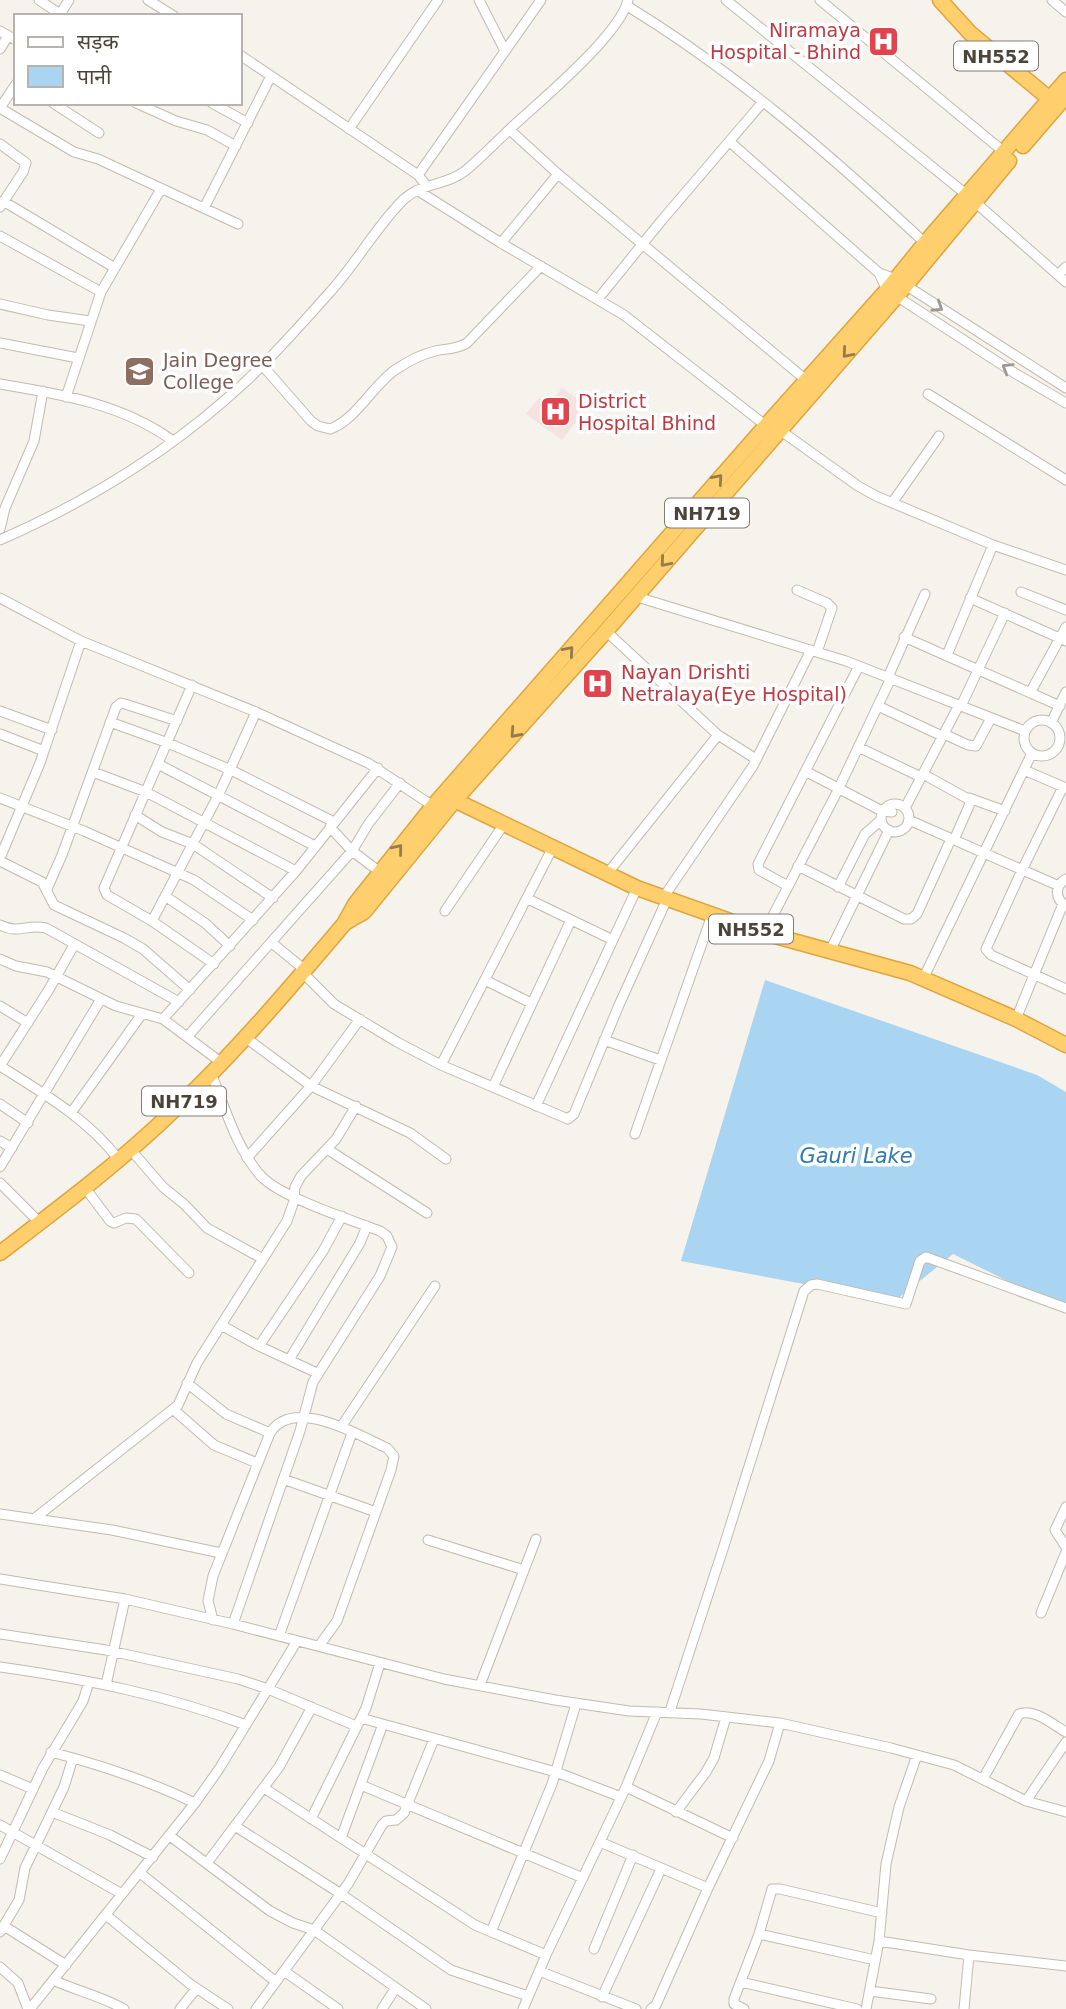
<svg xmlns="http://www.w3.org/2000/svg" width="1066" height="2009" viewBox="0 0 1066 2009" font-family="'DejaVu Sans','Noto Sans Devanagari',sans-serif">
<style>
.medical{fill:#f6e3e0}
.water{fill:#a9d4f2}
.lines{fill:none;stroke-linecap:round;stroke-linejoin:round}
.minor-casing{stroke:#c2bbae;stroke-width:11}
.highway-casing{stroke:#e0a43c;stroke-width:17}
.minor{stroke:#fff;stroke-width:9}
.highway{stroke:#ffcf6e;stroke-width:14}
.oneway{stroke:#9c9892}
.oneway2{stroke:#937c4e}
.labels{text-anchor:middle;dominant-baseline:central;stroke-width:7;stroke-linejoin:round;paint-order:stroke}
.shield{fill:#fff;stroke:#817c74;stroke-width:2}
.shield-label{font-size:18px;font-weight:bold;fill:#4b4439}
.health-label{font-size:19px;fill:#be3a42;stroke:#fff;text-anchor:start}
.education-label{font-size:19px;fill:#785e54;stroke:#fff;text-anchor:start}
.water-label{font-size:21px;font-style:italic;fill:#2e7ab2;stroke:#fff}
</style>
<rect width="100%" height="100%" fill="#f6f3ec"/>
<!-- medical -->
<path class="medical" d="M 562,388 L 588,406 L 562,440 L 526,414 L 539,398 L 548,405 Z"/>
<!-- water -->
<path class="water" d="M 765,980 L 1037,1075 L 1066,1092 L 1066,1310 L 953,1254 L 895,1301 L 681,1261 Z"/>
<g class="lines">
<defs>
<path id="minor" d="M 39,0 L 60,14
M 148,0 L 174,16
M 479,0 L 505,51
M 726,0 L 967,195 L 1066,282
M 820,0 L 1004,152
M 1052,0 L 1066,12
M 627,6 C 734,71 833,157 925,243
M 59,16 L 69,0
M 0,31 L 16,40
M 0,49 L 8,36
M 240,55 L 418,175 L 426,185
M 53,103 L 99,133
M 136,103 L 176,121 L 207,130 L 236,146
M 212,103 L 248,123
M 0,108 L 74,152 L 98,159 L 238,224
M 0,108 L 16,84
M 349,129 L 438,0
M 510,130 L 558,174 L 806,380
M 730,142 L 879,273 L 896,279 L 1066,388
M 0,144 L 26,163 L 23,172 L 0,207
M 558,174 L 501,243 L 624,315 L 765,425
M 418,175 L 541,0
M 417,190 L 501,243
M 3,201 L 115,268
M 204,208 L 271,76
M 0,236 L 101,292
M 879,273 L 887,290 L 1013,372 L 1066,403
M 1058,275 L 1066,267
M 598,299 L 662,220 L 762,103
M 0,304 L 48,315 L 90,321
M 0,343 L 78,358
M 262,365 L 311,421 L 318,426 L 330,429 C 357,419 372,386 395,370 C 407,362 422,354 435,351 C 447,348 456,350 467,343 L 541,266
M 0,384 C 60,394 123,404 173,441
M 928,394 L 1066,480
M 66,397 L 101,292 L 161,189
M 777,428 L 858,486 L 876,496 L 993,545 L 1066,570
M 892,503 L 939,436
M 0,529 L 5,508 L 34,441 L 43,391
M 0,540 C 89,501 173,449 244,383 C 275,355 303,322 331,291 C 357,262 376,227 403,200 C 422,182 446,186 465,171 C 481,158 496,142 511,128 C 539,102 620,35 628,0
M 797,590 L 827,603 L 832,608 L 817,652
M 1021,592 L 1066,610
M 634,596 L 846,661 L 1025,731
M 0,598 L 81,641 L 256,712 L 368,763 L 433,806
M 970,598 L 1066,641
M 606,631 L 718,735
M 904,637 L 1060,706
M 947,655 L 993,545
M 888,677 L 925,594
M 192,685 L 104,888 L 107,895 L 152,921 L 214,964
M 1030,693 L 1066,627
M 878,706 L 942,736
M 961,706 L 1005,613
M 0,711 L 52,730
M1024 738a18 18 0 1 1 36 0a18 18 0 1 1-36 0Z
M 110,722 L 168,743 L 231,770 L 334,822
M 1051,723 L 1066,692
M 0,734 L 44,751
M 944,734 L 968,745 L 976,746 L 991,718
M 858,747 L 921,777
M 158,764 L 315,846
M 1024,770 L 1066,788
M 93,772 L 146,792 L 296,871
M 807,772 L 882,811 L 892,812
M 923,774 L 970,800 L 969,806 L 954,840
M 1063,787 L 1022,870 L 986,949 L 991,955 L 1066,989
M 0,798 L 84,831 L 194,880 L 253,920
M 969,798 L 1005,811
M881 818a14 14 0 1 1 28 0a14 14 0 1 1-28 0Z
M 905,808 L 959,705
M 135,815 L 162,832 L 193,844 L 273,898
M 909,820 L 1059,886
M 330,827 L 352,851 L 380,872
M 0,858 L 40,763 L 81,641
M 0,861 L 42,882 L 54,905 L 124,938 L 143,949 L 190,990
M 798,866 L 904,919 L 911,919 L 917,914 L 951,839
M 607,874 L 718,735 L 756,759
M 1066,879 C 1054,886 1055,899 1066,906
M 788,886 L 759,870 L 758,864 L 859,666
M 838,887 L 865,834 L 881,820
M 47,889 L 62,855 L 116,707 L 121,703 L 125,704 L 177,721
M 165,896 L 205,923 L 230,946
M 663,898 L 753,766 L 811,650
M 528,899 L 613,940
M 445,911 L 504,824
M 152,921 L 219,794 L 256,712
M 0,925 C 20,935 27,923 46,928 L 179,1002
M 764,933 L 838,790 L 891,678
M 272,943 L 305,970
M 830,951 L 889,830
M 0,959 L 16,966 L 47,972 L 116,1006 L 163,1019 L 222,1063
M 303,973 L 334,1004 L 397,1042 L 441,1065 L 568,1119 L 574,1114 L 619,1005 L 667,899
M 923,979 L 1032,753
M 485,980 L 531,1003
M 0,1006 L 28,1023
M 163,1019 L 296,871 L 378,768
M 1016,1019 L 1063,904
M 187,1037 L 352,851 L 369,823 L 400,783
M 246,1038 L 311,1086 L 410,1133 L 446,1159
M 604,1040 L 660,1060
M 441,1065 L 553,847
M 0,1066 C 43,1093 88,1119 119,1160
M 0,1066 L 48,991 L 74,945
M 211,1073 C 225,1107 236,1148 261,1176 C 280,1197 351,1220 380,1231 L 387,1236 L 392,1247 L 380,1276 L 313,1382 L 300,1431 L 233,1624
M 493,1087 L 571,920
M 0,1104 L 28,1123
M 536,1106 L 637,888
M 71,1113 L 142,1014
M 635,1134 L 712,915
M 0,1141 L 12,1148
M 327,1149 L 427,1213
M 131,1150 L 163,1187 L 184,1204 L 207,1228 L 263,1259
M 247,1158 L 311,1086 L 360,1019
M 0,1167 L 101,999
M 0,1183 L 40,1223
M 86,1189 L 110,1221 L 114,1223 L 126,1218 L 136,1219 L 189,1273
M 221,1325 L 259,1346 L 317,1373
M 259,1346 L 323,1251 L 342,1216
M 289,1360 L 360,1243 L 367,1226
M 187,1383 L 226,1414 L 270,1433
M 174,1410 L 214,1445 L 257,1463
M 341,1427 L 435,1286
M 283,1479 L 376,1512
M 1066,1507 L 1055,1530 L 1066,1547
M 0,1514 L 112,1530 L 221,1553
M 35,1518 L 178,1405 L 197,1363 L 287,1221 L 294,1201 L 295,1187 L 301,1176 L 336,1139 L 356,1106
M 428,1540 L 524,1570
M 0,1579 L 125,1599 L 233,1624 L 444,1679 L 555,1700 L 629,1711 L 701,1714 L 780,1723 L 891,1748 L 954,1765 L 1026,1801 L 1066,1812
M 1041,1613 L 1066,1552
M 213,1620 L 208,1601 L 213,1576 L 270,1433 C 293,1396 358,1435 387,1448 L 394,1456 L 391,1470 L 337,1621 L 319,1646
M 0,1634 L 106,1650 L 238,1679 L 268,1689 L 356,1726
M 279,1636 L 352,1433
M 0,1667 C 84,1679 167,1695 246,1725
M 106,1685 L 125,1599
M 480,1685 L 536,1539
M 670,1711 L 723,1549 L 804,1291 L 811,1285 L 817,1284 L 906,1304 L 920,1261 L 926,1257 L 1066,1308
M 361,1718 L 556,1772 L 621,1797
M 51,1752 C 101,1765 149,1781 195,1803
M 0,1775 L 33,1789
M 983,1779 L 1019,1714 C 1035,1708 1053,1725 1066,1732
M 361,1785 L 583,1878
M 626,1787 L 733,1838
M 264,1788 L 475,1925 L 546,1955
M 1026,1801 L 1066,1742
M 52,1812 L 110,1835 L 153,1857
M 676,1812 L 706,1772 L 714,1758 L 726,1717
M 311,1819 L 366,1708 L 380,1663
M 0,1825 L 122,1894
M 235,1826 L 341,1894 L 451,1970 L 528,1996
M 170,1836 L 270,1911 L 293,1923 L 314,1930 L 426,2009
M 341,1838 L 383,1724
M 600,1842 L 708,1888
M 0,1859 L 43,1768 L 83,1701 L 89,1682
M 207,1863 L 279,1767 L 312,1707
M 140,1873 L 276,1982
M 106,1915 L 190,1984 L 228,2009
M 4,1926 L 66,1965
M 0,1932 L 19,1900 L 25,1868 L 64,1787 L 73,1758
M 491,1932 L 552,1784 L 576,1704
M 759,1934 L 875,1960
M 879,1941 L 969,1955 L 1066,1966
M 594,1949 L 633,1855
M 0,1967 L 18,1983 L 28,2009
M 284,1971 L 338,2009
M 539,1971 L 636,2009
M 53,1980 C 77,1991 101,1996 124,2009
M 741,1982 L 857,2009
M 870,1991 L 931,1999
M 602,1997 L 661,1869
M 30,2009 L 195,1803 L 219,1769 L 297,1641
M 180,2009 L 196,1989
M 256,2009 L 348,1884 L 382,1825 L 386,1821 L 396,1820 L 404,1813 L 434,1739
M 382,2009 L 395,1989
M 523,2009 L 546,1955 L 626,1787 L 657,1712
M 651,2009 L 656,2005 L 708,1888 L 769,1761 L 780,1723
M 744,2009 L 734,2004 L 734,1999 L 759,1934 L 772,1889 L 780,1889 L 882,1913
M 866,2009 L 879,1941 L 886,1864 L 899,1807 L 917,1755
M 964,2009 L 969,1955"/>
<path id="highway" d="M 940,0 L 970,33 L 1057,105
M 1023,146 L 1066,96
M 448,797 L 637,888 L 764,933 L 910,973 L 1016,1019 L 1066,1045
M 345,923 L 364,912 L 455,800 L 606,631 L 897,296 L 1009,161
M 0,1253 C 59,1208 118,1164 172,1112 C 234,1054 289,989 344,924 L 355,904 L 433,806 L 769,422 L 887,290 L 925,243 L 1066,80"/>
</defs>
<!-- minor casing -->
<use href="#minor" class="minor-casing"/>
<!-- highway casing -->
<use href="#highway" class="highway-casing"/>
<!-- minor -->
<use href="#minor" class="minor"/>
<!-- highway -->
<use href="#highway" class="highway"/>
</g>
<!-- one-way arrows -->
<defs><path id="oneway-chevron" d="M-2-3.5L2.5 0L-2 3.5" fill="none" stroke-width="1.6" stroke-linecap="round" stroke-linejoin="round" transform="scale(1.75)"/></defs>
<g class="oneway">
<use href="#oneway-chevron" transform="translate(938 307) rotate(33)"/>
<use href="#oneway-chevron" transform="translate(1007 368) rotate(-148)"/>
</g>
<g class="oneway2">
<use href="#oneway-chevron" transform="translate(847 353) rotate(131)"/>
<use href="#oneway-chevron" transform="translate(718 479) rotate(-49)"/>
<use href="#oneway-chevron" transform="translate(665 562) rotate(131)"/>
<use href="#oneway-chevron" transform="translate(569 651) rotate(-49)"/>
<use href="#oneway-chevron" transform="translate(515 733) rotate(132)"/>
<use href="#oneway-chevron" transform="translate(398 849) rotate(-51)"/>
</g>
<!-- icons -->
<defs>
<symbol id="hospital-square" viewBox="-11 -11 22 22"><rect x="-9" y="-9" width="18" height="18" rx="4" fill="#e0444e" stroke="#fff"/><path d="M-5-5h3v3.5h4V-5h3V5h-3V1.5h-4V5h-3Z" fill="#fff"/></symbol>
<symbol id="university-square" viewBox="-11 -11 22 22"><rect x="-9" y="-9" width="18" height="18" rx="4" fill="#8d6e63" stroke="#fff"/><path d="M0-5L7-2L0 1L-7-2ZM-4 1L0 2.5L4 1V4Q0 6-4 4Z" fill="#fff"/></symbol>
</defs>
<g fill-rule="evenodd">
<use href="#hospital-square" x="866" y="24" width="35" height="35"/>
<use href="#university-square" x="122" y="354" width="35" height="35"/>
<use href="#hospital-square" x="538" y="394" width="35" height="35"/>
<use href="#hospital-square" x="580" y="666" width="35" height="35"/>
</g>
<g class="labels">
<!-- shield labels -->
<g class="shield">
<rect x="954" y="41.5" width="84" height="29" rx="5"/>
<rect x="665" y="498.5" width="84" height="29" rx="5"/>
<rect x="709" y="914.5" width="84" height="29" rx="5"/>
<rect x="142" y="1086.5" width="84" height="29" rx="5"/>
</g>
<g class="shield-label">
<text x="996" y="56">NH552</text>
<text x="707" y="513">NH719</text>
<text x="751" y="929">NH552</text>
<text x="184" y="1101">NH719</text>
</g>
<!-- health labels -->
<g class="health-label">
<text x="861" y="30" text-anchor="end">Niramaya<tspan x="861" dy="22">Hospital - Bhind</tspan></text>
<text x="578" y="401">District<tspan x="578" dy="22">Hospital Bhind</tspan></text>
<text x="621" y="672">Nayan Drishti<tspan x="621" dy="22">Netralaya(Eye Hospital)</tspan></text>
</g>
<!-- education labels -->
<g class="education-label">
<text x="163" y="360">Jain Degree<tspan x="163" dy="22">College</tspan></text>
</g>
<!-- water labels -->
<g class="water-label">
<text x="856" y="1156">Gauri Lake</text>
</g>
</g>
<!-- legend -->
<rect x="14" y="14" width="228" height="91" fill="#ffffff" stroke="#b7b4b0" stroke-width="2"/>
<rect x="28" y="37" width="35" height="10" fill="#ffffff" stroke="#b7b4b0" stroke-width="2"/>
<text x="77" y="49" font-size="21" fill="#4b4439">सड़क</text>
<rect x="28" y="66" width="35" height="21" fill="#a9d4f2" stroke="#b7b4b0" stroke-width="2"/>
<text x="77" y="84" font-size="21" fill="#4b4439">पानी</text>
</svg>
